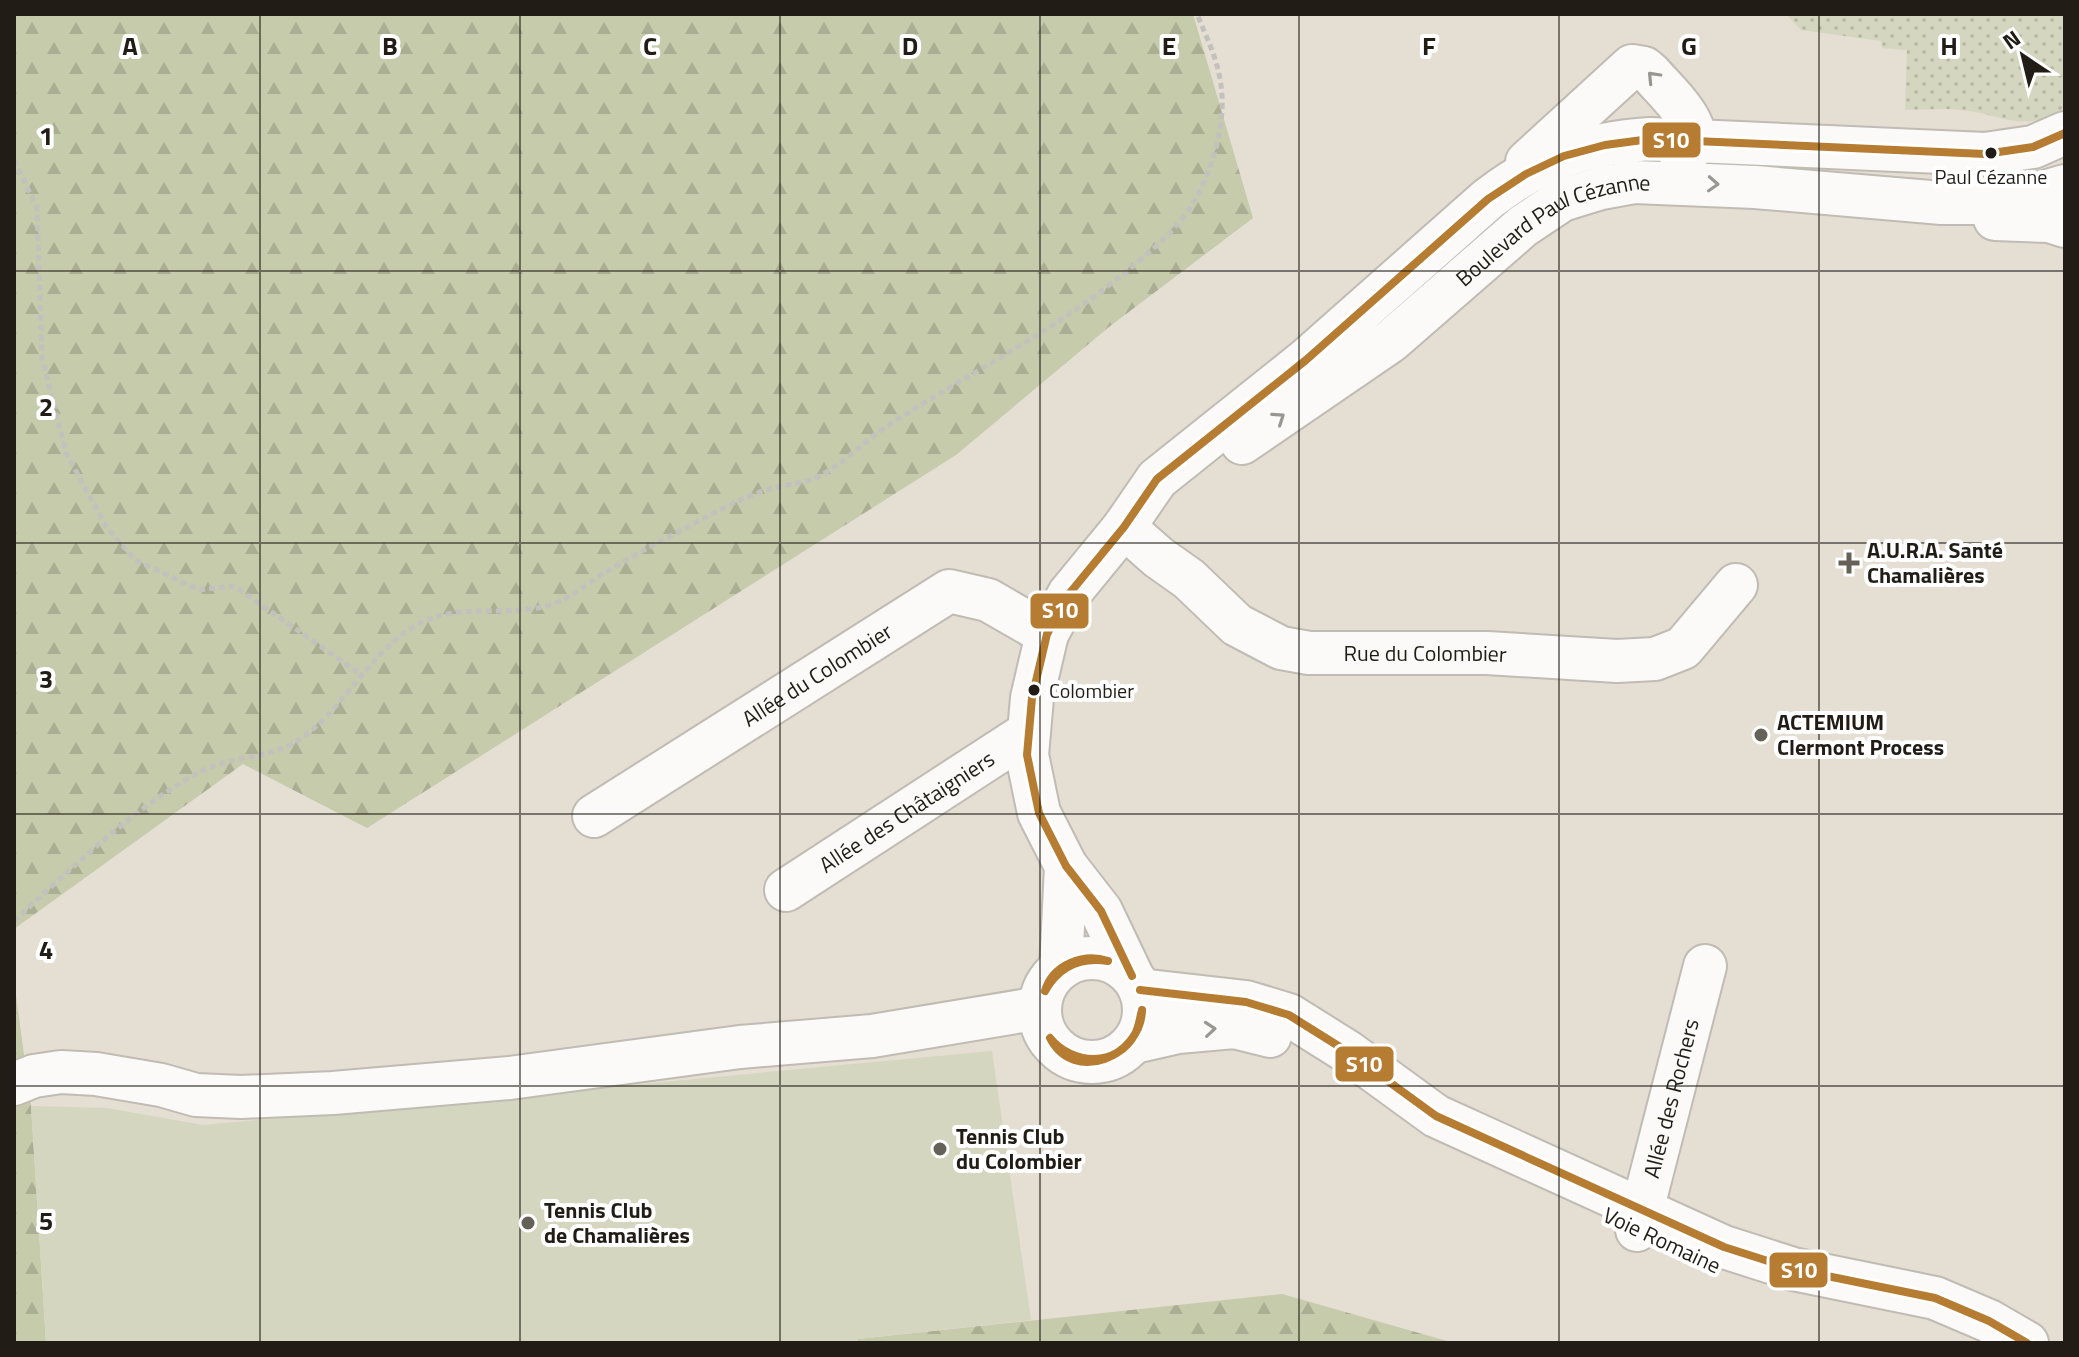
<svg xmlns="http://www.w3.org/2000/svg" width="2079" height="1357" viewBox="0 0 2079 1357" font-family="'Titillium Web',sans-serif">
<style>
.grass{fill:url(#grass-dots)}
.forest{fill:url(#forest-firs)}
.pitch{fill:#d4d6bf}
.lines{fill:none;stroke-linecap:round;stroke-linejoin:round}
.minor-casing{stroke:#c0bbb3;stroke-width:46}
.path{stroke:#c3c1bd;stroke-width:5;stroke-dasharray:6 4;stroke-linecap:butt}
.minor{stroke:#fbfaf8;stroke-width:42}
.bus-1-casing{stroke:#fff;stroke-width:14}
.bus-1{stroke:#b57c32;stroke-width:8}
.oneway{stroke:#999792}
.grid{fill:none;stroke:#211d16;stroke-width:2;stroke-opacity:0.55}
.bus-dot{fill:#211d16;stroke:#fff;stroke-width:3}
.poi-dot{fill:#666158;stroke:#fff;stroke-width:3}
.labels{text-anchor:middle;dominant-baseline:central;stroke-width:8;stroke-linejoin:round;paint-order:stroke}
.bus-label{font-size:20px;fill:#211d16;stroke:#fff}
.street-label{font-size:22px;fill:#211d16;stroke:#fff}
.poi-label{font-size:22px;font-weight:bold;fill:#211d16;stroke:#fff;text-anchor:start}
.grid-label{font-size:26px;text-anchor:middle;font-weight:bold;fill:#211d16;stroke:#fff;stroke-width:8;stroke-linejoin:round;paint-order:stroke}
.line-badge{stroke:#fff;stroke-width:3}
.badge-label{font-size:22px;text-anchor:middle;font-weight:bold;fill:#fff}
</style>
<defs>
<pattern id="grass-dots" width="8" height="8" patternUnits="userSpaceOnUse" patternTransform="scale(2)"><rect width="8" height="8" fill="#d4d6bf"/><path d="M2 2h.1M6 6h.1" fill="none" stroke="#b6b7a3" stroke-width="1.8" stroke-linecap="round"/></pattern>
<pattern id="forest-firs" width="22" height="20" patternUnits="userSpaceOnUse" patternTransform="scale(2)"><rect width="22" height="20" fill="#c6cbab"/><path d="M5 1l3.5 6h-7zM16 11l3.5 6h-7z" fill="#aaae92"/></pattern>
</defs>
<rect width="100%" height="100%" fill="#e5ded3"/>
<!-- grass -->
<path class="grass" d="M 1786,14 L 2065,14 L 2065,107 C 2023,135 2006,115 1962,110 C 1944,108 1924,110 1905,110 L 1907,50 L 1882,48 L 1881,41 L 1801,30 Z"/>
<!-- forest -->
<path class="forest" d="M 14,14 L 1193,14 L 1253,218 L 1109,327 L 956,455 L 367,828 L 243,764 L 14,929 Z
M 14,981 L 31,1106 L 46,1343 L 14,1343 Z
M 1282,1294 L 1454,1343 L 857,1343 L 858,1339 Z"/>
<!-- pitch -->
<path class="pitch" d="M 992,1051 L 1031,1320 L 858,1339 L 857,1343 L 46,1343 L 31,1106 L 107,1108 L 203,1125 Z"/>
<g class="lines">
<defs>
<g id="minor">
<path d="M 1527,162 L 1632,66 L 1644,68 L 1651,74 C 1668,94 1718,137 1681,157"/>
<path d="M 1995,219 L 2049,221 L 2065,226"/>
<path id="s1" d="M 1242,443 L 1391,341 L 1523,226 L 1562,200 L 1601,188 L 1634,182 L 1755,187 L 1942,203 L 2006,203 L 2065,186"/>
<path id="s2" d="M 1124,527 L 1158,557 L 1189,579 L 1237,625 L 1281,648 L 1309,653 L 1487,653 L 1617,661 L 1655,659 L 1683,648 L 1736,585"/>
<path id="s3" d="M 594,816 L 949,591 L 988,600 L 1047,634"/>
<path id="s4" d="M 786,890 L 1029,732"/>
<circle cx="1092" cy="1010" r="52"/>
<path d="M 1061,968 L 1066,866"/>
<path d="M 1132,976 L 1101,911 L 1066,866 L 1039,813 L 1027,755 L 1032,698 L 1047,634 L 1069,594 L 1124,527 L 1157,479 L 1306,360 L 1488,199 C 1538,160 1587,143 1650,139 L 1985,154 L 2033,147 L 2065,133"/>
<path d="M 1140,990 L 1246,1002 L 1289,1015 L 1348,1052 L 1436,1116 L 1724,1247 L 1793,1269 L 1935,1298 L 1989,1321 L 2027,1343"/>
<path d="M 1134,1042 L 1178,1032 L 1234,1027 L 1270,1036"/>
<path d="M 14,1084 L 34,1076 L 61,1072 L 96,1074 L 161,1085 L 196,1095 L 241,1097 L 333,1093 L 510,1078 L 740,1047 L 872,1036 L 1040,1008"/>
<path id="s5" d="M 1637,1230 L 1705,966"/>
</g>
</defs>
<!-- minor casing -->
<use href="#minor" class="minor-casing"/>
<!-- path -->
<path class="path" d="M 14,160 L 37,208 L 42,358 L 66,453 L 106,526 L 135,560 L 199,590 L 234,586 L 362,675
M 14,921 C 68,872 139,802 204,770 C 235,755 273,759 303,737 C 346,706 375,643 425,621 C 465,603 512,618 552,604 C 571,598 585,585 601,575 C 626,560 652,545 678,532 C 707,517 735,500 766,490 C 781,485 798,484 813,479 C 842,467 865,439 892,423 C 973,371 1061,328 1135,264 C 1155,247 1177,229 1191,206 C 1214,169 1229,118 1219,74 C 1215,54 1205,34 1197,14"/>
<!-- minor -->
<use href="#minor" class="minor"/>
<defs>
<path id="bus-1" d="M 1132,976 L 1101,911 L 1066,866 L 1039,813 L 1027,755 L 1032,698 L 1047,634 L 1069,594 L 1124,527 L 1157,479 L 1306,360 L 1488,199 L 1526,174 L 1564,156 L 1605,145 L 1650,139 L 1985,154 L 2033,147 L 2065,133
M 1140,990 L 1246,1002 L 1289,1015 L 1348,1052 L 1436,1116 L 1724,1247 L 1793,1269 L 1935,1298 L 1989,1321 L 2027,1343
M 1045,991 C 1053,964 1084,953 1108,961
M 1045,991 C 1059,966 1081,957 1108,961
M 1050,1038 C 1072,1065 1117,1068 1135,1034 C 1139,1027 1140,1017 1142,1010
M 1050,1038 C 1074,1085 1141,1056 1142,1010"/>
</defs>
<!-- bus-1 casing -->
<use href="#bus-1" class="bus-1-casing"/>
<!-- bus-1 -->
<use href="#bus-1" class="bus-1"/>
</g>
<!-- one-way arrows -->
<defs><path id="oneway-chevron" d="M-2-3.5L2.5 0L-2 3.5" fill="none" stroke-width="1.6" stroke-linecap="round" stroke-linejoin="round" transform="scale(2)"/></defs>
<g class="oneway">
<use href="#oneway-chevron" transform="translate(1653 77) rotate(-134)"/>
<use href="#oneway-chevron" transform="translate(1713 184) rotate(3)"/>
<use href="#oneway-chevron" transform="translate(1279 418) rotate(-34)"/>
<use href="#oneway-chevron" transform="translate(1210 1029) rotate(-5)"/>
</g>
<!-- grid -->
<path class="grid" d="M 260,14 L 260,1343M 520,14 L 520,1343M 780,14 L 780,1343M 1040,14 L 1040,1343M 1299,14 L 1299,1343M 1559,14 L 1559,1343M 1819,14 L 1819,1343M 14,271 L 2065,271M 14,543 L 2065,543M 14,814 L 2065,814M 14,1086 L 2065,1086"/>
<!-- markers -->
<g class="bus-dot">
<circle cx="1991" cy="153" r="7"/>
<circle cx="1034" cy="690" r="7"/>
</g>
<g class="poi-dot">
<path d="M1845 551h8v8h8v8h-8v8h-8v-8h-8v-8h8z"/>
<circle cx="1761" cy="735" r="8"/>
<circle cx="940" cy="1149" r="8"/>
<circle cx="528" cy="1223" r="8"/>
</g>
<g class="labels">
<!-- bus labels -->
<g class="bus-label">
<text x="1991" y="176">Paul Cézanne</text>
<text x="1049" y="690" text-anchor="start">Colombier</text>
</g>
<!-- street labels -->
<g class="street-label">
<text stroke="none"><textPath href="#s1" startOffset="382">Boulevard Paul Cézanne</textPath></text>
<text stroke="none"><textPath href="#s2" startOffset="344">Rue du Colombier</textPath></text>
<text stroke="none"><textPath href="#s3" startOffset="264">Allée du Colombier</textPath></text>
<text stroke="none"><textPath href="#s4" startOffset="144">Allée des Châtaigniers</textPath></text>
<text stroke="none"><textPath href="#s5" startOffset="136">Allée des Rochers</textPath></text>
<text transform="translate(1662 1240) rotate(25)">Voie Romaine</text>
</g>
<!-- poi labels -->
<g class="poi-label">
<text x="1867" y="550">A.U.R.A. Santé<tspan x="1867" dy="25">Chamalières</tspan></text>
<text x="1777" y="722">ACTEMIUM<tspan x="1777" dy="25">Clermont Process</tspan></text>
<text x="956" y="1136">Tennis Club<tspan x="956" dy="25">du Colombier</tspan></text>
<text x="544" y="1210">Tennis Club<tspan x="544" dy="25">de Chamalières</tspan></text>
</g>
</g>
<g class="grid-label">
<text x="130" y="55">A</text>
<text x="390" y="55">B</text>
<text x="650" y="55">C</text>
<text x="910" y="55">D</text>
<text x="1169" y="55">E</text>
<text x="1429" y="55">F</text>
<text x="1689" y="55">G</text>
<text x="1949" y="55">H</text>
<text x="46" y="145">1</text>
<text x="46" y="416">2</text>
<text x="46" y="688">3</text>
<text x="46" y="959">4</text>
<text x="46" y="1230">5</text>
</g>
<g class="line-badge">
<rect x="1641" y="121" width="61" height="38" rx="8" fill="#b57c32"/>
<rect x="1029" y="592" width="61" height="38" rx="8" fill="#b57c32"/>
<rect x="1334" y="1045" width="61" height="38" rx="8" fill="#b57c32"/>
<rect x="1768" y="1251" width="61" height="38" rx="8" fill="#b57c32"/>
</g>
<g class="badge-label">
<text x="1671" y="148">S10</text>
<text x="1060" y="618">S10</text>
<text x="1364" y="1072">S10</text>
<text x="1799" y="1278">S10</text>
</g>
<!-- border -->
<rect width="2079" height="1357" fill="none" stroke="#211d16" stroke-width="32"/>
<!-- north arrow -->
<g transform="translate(2023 56) rotate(325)" stroke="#ffffff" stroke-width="6" paint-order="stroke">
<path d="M0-6L14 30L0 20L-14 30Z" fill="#211d16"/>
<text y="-12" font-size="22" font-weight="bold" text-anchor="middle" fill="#211d16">N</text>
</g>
</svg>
